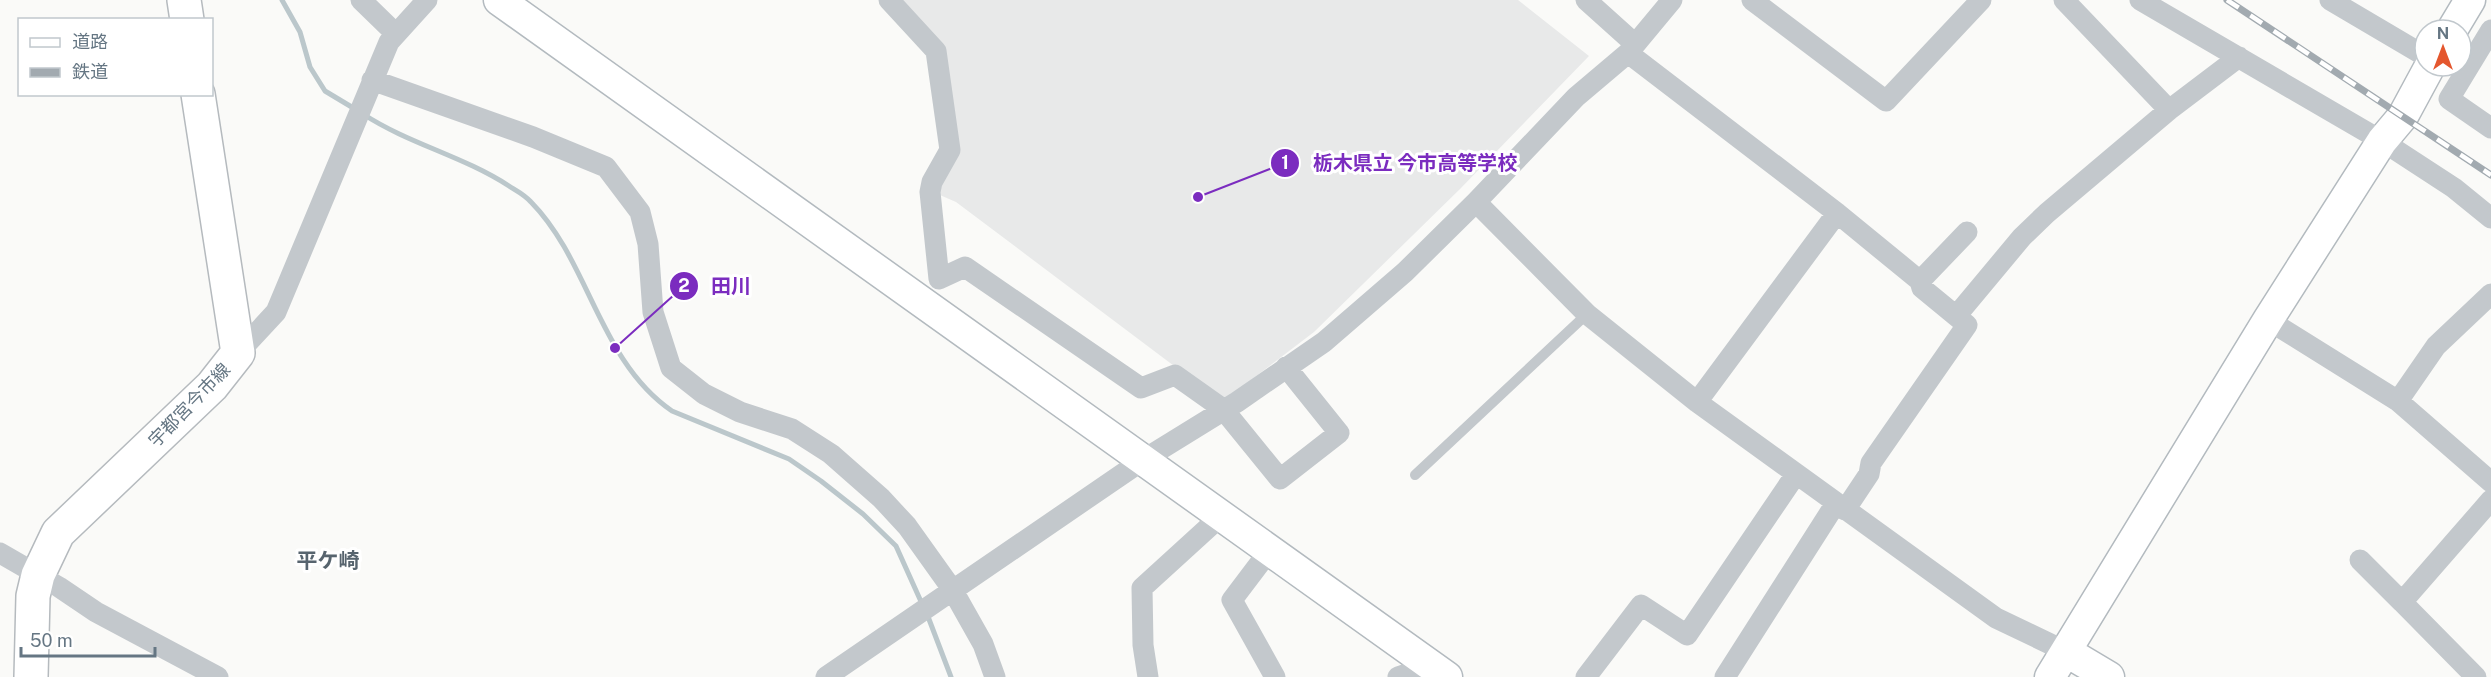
<svg xmlns="http://www.w3.org/2000/svg" width="2491" height="677" viewBox="0 0 2491 677" font-family="'Public Sans','Noto Sans JP',sans-serif">
<style>
.built{fill:#e8e9e9}
.lines{fill:none;stroke-linecap:round;stroke-linejoin:round}
.stream{stroke:#bbc7cb;stroke-width:5}
.secondary-casing{stroke:#b3babf;stroke-width:33}
.primary-casing{stroke:#b5babe;stroke-width:36}
.lane{stroke:#c3c8cc;stroke-width:10}
.street{stroke:#c3c8cc;stroke-width:21}
.secondary{stroke:#fff;stroke-width:30}
.primary{stroke:#fff;stroke-width:33}
.rail-casing{stroke:#a2aab0;stroke-width:7}
.rail{stroke:#fff;stroke-width:4.5;stroke-dasharray:14;stroke-linecap:butt}
.labels{text-anchor:middle;dominant-baseline:central;stroke-width:6;stroke-linejoin:round;paint-order:stroke}
.street-label{font-size:18px;fill:#657683;stroke:#fff}
.quarter-label{font-size:21px;font-weight:bold;fill:#57646e;stroke:#fff}
.leader{fill:none;stroke:#7b2cbf;stroke-width:2}
.callout-dot{fill:#7b2cbf;stroke:#fff;stroke-width:2}
.mark-label{font-size:18px;text-anchor:middle;font-weight:bold;fill:#fff}
.callout-label{font-size:20px;text-anchor:middle;font-weight:bold;fill:#7b2cbf;stroke:#fff;stroke-width:6;stroke-linejoin:round;paint-order:stroke}
</style>
<rect width="100%" height="100%" fill="#fafaf8"/>
<!-- built -->
<path class="built" d="M 896,0 L 1518,0 L 1589,56 L 1460,189 L 1314,332 L 1222,402 L 956,202 L 933,192 L 950,159 L 939,50 Z"/>
<g class="lines">
<!-- stream -->
<path class="stream" d="M 282,0 L 300,32 L 310,67 L 325,91 L 355,109
M 363,114 C 409,144 463,156 509,186 C 517,191 525,195 531,202 C 590,262 599,361 672,411 L 789,459 L 821,481 L 863,514 L 896,546 L 923,606
M 927,614 L 951,677"/>
<defs>
<path id="secondary" d="M 499,0 L 1447,677
M 2452,30 L 2470,0
M 2067,652 L 2109,677
M 2050,677 L 2268,320 L 2382,141 L 2403,116 L 2430,66"/>
<path id="primary" d="M 184,0 L 187,20
M 31,677 L 33,596 L 38,575 L 58,533 L 212,386 L 238,353 L 198,94"/>
</defs>
<!-- secondary casing -->
<use href="#secondary" class="secondary-casing"/>
<!-- primary casing -->
<use href="#primary" class="primary-casing"/>
<!-- lane -->
<path class="lane" d="M 1415,475 L 1587,314"/>
<!-- street -->
<path class="street" d="M 361,0 L 396,34
M 889,0 L 936,51 L 950,150 L 932,182 L 930,192 L 939,279 L 965,267 L 1141,388 L 1175,375 L 1223,409 L 1280,479 L 1339,433 L 1286,367
M 1586,0 L 1635,44
M 1752,0 L 1886,101 L 1981,0
M 2064,0 L 2169,110
M 2140,0 L 2382,141 L 2454,188 L 2491,218
M 2330,0 L 2425,56
M 2491,30 L 2449,99 L 2491,128
M 1628,53 L 1837,213 L 1920,281
M 372,80 L 533,137 L 606,167 L 640,212 L 648,244 L 653,312 L 671,368 L 704,394 L 740,412 L 792,429 L 831,454 L 881,498 L 907,526 L 952,589 L 983,644 L 995,677
M 1476,202 L 1587,314 L 1697,402 L 1996,618 L 2067,652
M 1957,315 L 2022,237 L 2047,213 L 2169,110 L 2239,57
M 2268,320 L 2398,401 L 2491,482
M 238,353 L 276,312 L 389,42 L 427,0
M 2398,401 L 2436,346 L 2491,294
M 1697,402 L 1837,213
M 1845,510 L 1869,474 L 1871,463 L 1967,325 L 1922,288 L 1920,281 L 1967,232
M 1269,551 L 1232,600 L 1275,677
M 0,553 L 59,587 L 96,612 L 218,677
M 2360,560 L 2402,602 L 2491,500
M 2402,602 L 2476,677
M 826,677 L 1143,460 L 1237,402 L 1324,342 L 1405,272 L 1476,202 L 1576,97 L 1628,53 L 1672,0
M 1148,677 L 1143,645 L 1142,588 L 1221,516
M 1398,677 L 1410,673 L 1423,659
M 1586,677 L 1641,605 L 1687,635 L 1796,474
M 1725,677 L 1836,503"/>
<!-- secondary -->
<use href="#secondary" class="secondary"/>
<!-- primary -->
<use href="#primary" class="primary"/>
<defs>
<path id="rail" d="M 2227,0 L 2491,175"/>
</defs>
<!-- rail casing -->
<use href="#rail" class="rail-casing"/>
<!-- rail -->
<use href="#rail" class="rail"/>
</g>
<g class="labels">
<!-- street labels -->
<g class="street-label">
<text transform="translate(189 405) rotate(-46)">宇都宮今市線</text>
</g>
<!-- quarter labels -->
<g class="quarter-label">
<text x="328" y="560">平ケ崎</text>
</g>
</g>
<!-- callouts -->
<path class="leader" d="M1198 197L1285 163M615 348L684 286"/>
<g class="callout-dot">
<circle cx="1198" cy="197" r="6"/>
<circle cx="615" cy="348" r="6"/>
<circle cx="1285" cy="163" r="15"/>
<circle cx="684" cy="286" r="15"/>
</g>
<g class="mark-label">
<text x="1285" y="169">1</text>
<text x="684" y="292">2</text>
</g>
<g class="callout-label">
<text x="1415" y="170">栃木県立 今市高等学校</text>
<text x="731" y="293">田川</text>
</g>
<!-- legend -->
<rect x="18" y="18" width="195" height="78" fill="#ffffff" stroke="#c1c8cd" stroke-width="1.5"/>
<rect x="30" y="38" width="30" height="9" fill="#ffffff" stroke="#c1c8cd" stroke-width="1.5"/>
<text x="72" y="48" font-size="18" fill="#657683">道路</text>
<rect x="30" y="68" width="30" height="9" fill="#a2aab0" stroke="#c1c8cd" stroke-width="1.5"/>
<text x="72" y="78" font-size="18" fill="#657683">鉄道</text>
<!-- north arrow -->
<g transform="translate(2443 48)"><circle r="28" fill="#ffffff" stroke="#c1c8cd" stroke-width="1.5"/>
<path d="M0-4.5L10 22L0 15L-10 22Z" fill="#e4572e"/>
<text y="-9" font-size="16" font-weight="bold" text-anchor="middle" fill="#657683">N</text>
</g>
<!-- scale -->
<path d="M21 647v9h134v-9" fill="none" stroke="#657683" stroke-width="3"/>
<text x="30" y="647" font-size="18" fill="#657683" stroke="#ffffff" stroke-width="4.5" paint-order="stroke">50 m</text>
</svg>
